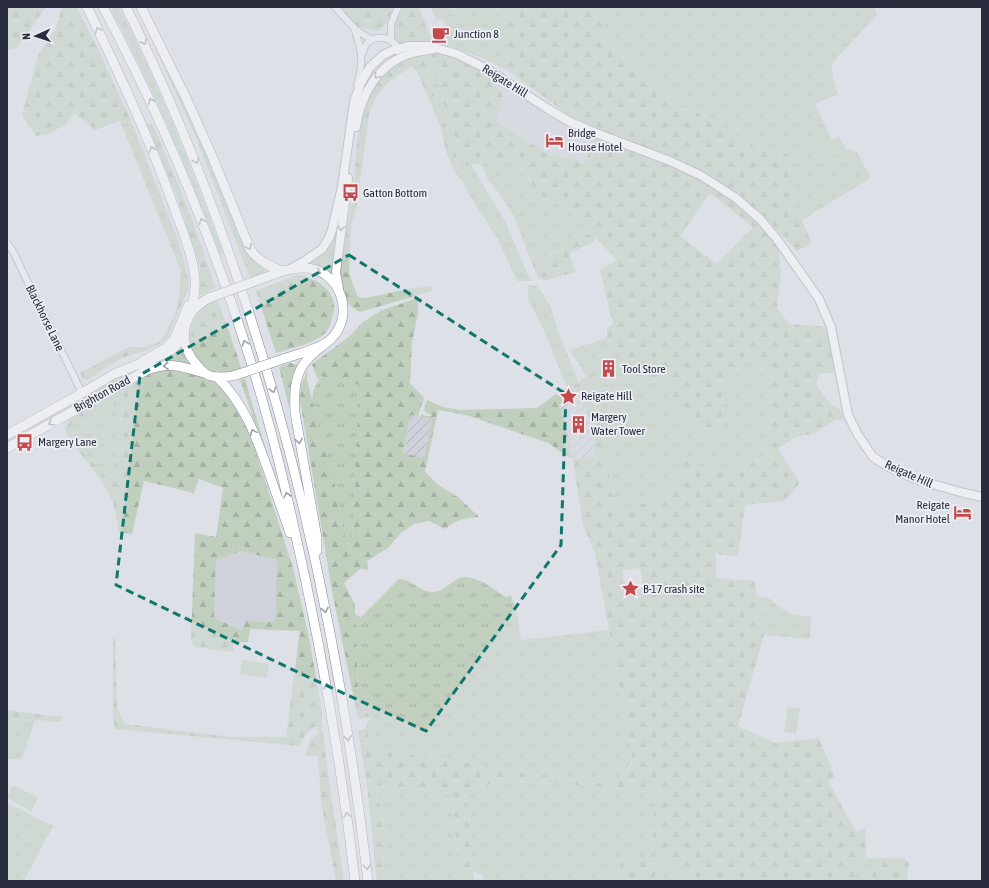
<svg xmlns="http://www.w3.org/2000/svg" width="989" height="888" viewBox="0 0 989 888" font-family="'Asap Condensed',sans-serif">
<style>
.built{fill:#d0d2db}
.industrial{fill:url(#industrial-furrows)}
.grass{fill:url(#grass-tufts)}
.forest{fill:url(#forest-firs);fill-rule:evenodd}
.pitch{fill:#c1cfbf}
.lines{fill:none;stroke-linecap:round;stroke-linejoin:round}
.tertiary-casing{stroke:#a7aab3;stroke-width:8}
.primary-casing{stroke:#9ea3b1;stroke-width:10}
.trunk-casing{stroke:#868b9c;stroke-width:10}
.motorway-casing{stroke:#868b9c;stroke-width:10}
.tertiary{stroke:#f0f1f5;stroke-width:6}
.primary{stroke:#fff;stroke-width:8}
.trunk{stroke:#fff;stroke-width:9}
.motorway{stroke:#fff;stroke-width:9}
.trunk-bridge-casing{stroke:#868b9c;stroke-width:10;stroke-linecap:butt}
.trunk-bridge{stroke:#fff;stroke-width:9}
.oneway{stroke:#9ea0a7}
.marked{fill:none;stroke:#0f766e;stroke-width:3;stroke-dasharray:8 5;stroke-linejoin:round}
.labels{text-anchor:middle;dominant-baseline:central;stroke-width:3.5;stroke-linejoin:round;paint-order:stroke}
.poi-label{font-size:12px;fill:#282c3c;stroke:#edeff4;text-anchor:start}
.street-label{font-size:12px;fill:#282c3c;stroke:#edeff4}
</style>
<defs>
<pattern id="industrial-furrows" width="10" height="10" patternUnits="userSpaceOnUse"><rect width="10" height="10" fill="#d0d2db"/><path d="M-1 1l2-2M0 10L10 0M9 11l2-2" fill="none" stroke="#b3b4bd"/></pattern>
<pattern id="grass-tufts" width="24" height="20" patternUnits="userSpaceOnUse"><rect width="24" height="20" fill="#c1cfbf"/><path d="M3 7l-1-3M5 7V3M7 7l1-3M15 17l-1-3M17 17v-4M19 17l1-3" fill="none" stroke="#a6b2a5"/></pattern>
<pattern id="forest-firs" width="22" height="20" patternUnits="userSpaceOnUse"><rect width="22" height="20" fill="#c1cfbf"/><path d="M5 1l3.5 6h-7zM16 11l3.5 6h-7z" fill="#a6b2a5"/></pattern>
</defs>
<rect width="100%" height="100%" fill="#dde0e6"/>
<!-- built -->
<path class="built" d="M 487,69 L 596,133 L 584,165 L 575,159 L 549,155 L 496,121 L 503,96 L 484,72 Z
M 241,551 L 277,560 L 275,622 L 246,621 L 243,630 L 214,618 L 216,560 Z"/>
<!-- industrial -->
<path class="industrial" d="M 584,396 L 595,436 L 595,457 L 573,460 L 570,440 L 559,404 Z
M 411,415 L 432,419 L 424,458 L 403,454 Z"/>
<!-- grass -->
<path class="grass" d="M 110,7 L 119,7 C 160,86 192,170 223,253 L 220,254 C 188,169 152,87 110,7 Z
M 137,7 L 167,67 L 200,137 L 249,255 C 255,262 263,266 268,273 L 250,278 L 196,138 Z
M 431,7 L 444,7 L 455,10 L 455,7 L 499,7 L 509,33 L 508,71 C 483,58 460,47 433,43 L 430,33 L 433,32 L 435,39 L 448,36 L 443,19 L 437,20 L 437,22 L 434,23 L 434,22 L 436,19 Z
M 600,7 L 874,7 L 877,15 L 834,61 C 833,63 832,65 832,67 C 831,72 836,89 838,94 L 815,104 L 832,140 L 814,148 L 821,161 L 846,149 L 857,152 L 871,178 L 802,220 L 791,195 L 795,177 L 788,154 L 757,148 L 691,109 L 637,71 L 604,41 Z
M 428,67 L 434,67 L 448,117 L 466,165 L 472,165 L 482,184 L 502,215 L 531,281 L 517,281 L 498,239 L 473,201 L 463,182 L 465,175 C 457,161 454,146 448,131 C 441,110 431,90 424,69 Z
M 120,121 L 132,123 L 179,243 L 190,285 L 186,295 L 179,296 L 181,271 Z
M 512,157 L 542,197 L 570,209 L 593,235 L 532,263 L 514,217 L 499,193 L 489,181 L 481,164 Z
M 337,225 L 339,226 L 333,274 L 331,275 L 306,264 C 325,251 330,247 337,225 Z
M 527,285 L 537,286 L 550,305 L 558,331 L 579,383 L 567,388 L 546,335 L 529,301 Z
M 196,314 L 192,328 L 231,373 L 214,373 L 200,363 L 191,351 L 188,339 L 194,316 Z
M 607,338 L 633,360 L 648,382 L 666,377 L 678,416 L 717,440 L 723,419 L 722,395 L 733,379 L 741,363 L 754,359 L 761,366 L 767,376 L 771,418 L 766,439 L 769,455 L 762,459 L 704,476 L 679,477 L 676,485 L 669,491 L 617,516 L 606,455 L 605,438 L 587,378 L 570,350 Z
M 182,342 L 192,365 C 174,362 170,361 151,364 L 7,444 L 7,438 Z
M 321,376 L 359,385 L 351,566 L 349,562 L 312,402 L 313,391 Z
M 245,378 C 253,410 264,441 273,473 C 261,442 251,411 240,380 Z
M 123,400 L 113,475 L 105,476 L 85,453 L 70,433 L 70,424 L 76,419 Z
M 464,577 L 472,578 L 485,583 L 504,596 L 507,597 L 511,595 L 518,619 L 521,640 L 609,630 L 632,755 C 630,776 615,782 596,783 L 369,748 L 368,733 L 365,729 L 370,717 L 358,696 L 356,622 L 399,579 C 412,579 421,593 434,592 C 446,591 453,578 464,577 Z
M 757,597 L 765,597 L 770,599 L 778,606 L 794,615 L 811,617 L 810,639 L 764,635 Z
M 7,718 L 35,720 L 22,759 L 7,759 Z
M 514,774 L 521,781 L 656,791 L 651,851 L 687,881 L 651,881 L 655,876 L 643,857 L 627,857 L 620,863 L 616,881 L 484,881 L 483,875 L 473,871 L 466,794 Z
M 375,785 L 452,793 L 459,881 L 384,881 L 382,865 L 388,842 Z
M 7,803 L 53,826 L 24,881 L 7,881 Z
M 866,858 L 877,858 L 871,881 L 851,881 Z"/>
<!-- forest -->
<path class="forest" d="M 7,7 L 46,7 L 17,48 L 7,50 Z
M 62,7 L 76,7 L 93,38 L 132,123 L 119,121 L 95,130 L 74,113 L 66,124 L 49,134 L 36,136 L 22,115 L 38,55 L 56,28 Z
M 340,7 L 394,7 L 388,22 L 378,31 L 357,26 Z
M 401,7 L 419,7 L 433,43 L 398,45 L 392,31 Z
M 499,7 L 600,7 L 604,41 L 636,70 L 691,109 L 757,148 L 788,154 L 795,177 L 791,195 L 812,243 L 797,251 L 759,211 L 709,174 L 573,118 L 508,71 L 509,33 Z
M 436,48 L 487,69 L 485,72 L 503,96 L 496,121 L 549,155 L 575,159 L 584,165 L 596,133 L 637,148 L 717,186 L 777,239 L 781,271 L 777,308 L 789,324 L 831,327 L 837,372 L 819,374 L 816,385 L 830,403 L 848,415 L 846,419 L 835,420 L 816,433 L 795,437 L 778,449 L 800,483 L 784,501 L 745,505 L 738,556 L 722,555 L 716,553 L 716,578 L 754,581 L 764,635 L 738,726 L 775,743 L 819,738 L 835,777 L 828,781 L 856,832 L 865,828 L 866,858 L 851,881 L 687,881 L 652,852 L 659,863 L 655,876 L 651,881 L 616,881 L 620,863 L 627,857 L 643,857 L 651,851 L 656,791 L 521,781 L 514,774 L 466,794 L 474,881 L 459,880 L 452,793 L 375,785 L 388,842 L 382,865 L 384,881 L 377,881 L 367,784 L 358,730 L 365,729 L 368,731 L 369,748 L 596,783 C 608,782 626,778 631,765 C 632,762 631,758 632,755 L 595,553 L 583,525 L 573,460 L 548,443 L 466,415 L 438,410 L 425,472 L 437,484 L 459,498 L 479,517 C 466,518 454,520 445,529 L 429,521 L 414,524 L 401,533 L 388,548 L 367,561 L 368,566 L 368,570 L 360,569 L 344,583 L 355,604 L 355,614 L 361,617 L 356,622 L 358,696 L 370,717 L 358,719 L 332,591 L 300,400 L 301,385 L 308,370 L 307,379 L 314,409 L 338,497 L 349,562 L 351,565 L 359,385 L 321,376 L 318,380 L 312,364 L 350,336 L 363,322 L 382,310 L 418,298 L 418,314 L 412,342 L 410,383 L 424,398 L 418,416 L 411,415 L 403,453 L 424,458 L 432,419 L 420,417 L 422,414 L 425,416 L 432,416 L 427,413 L 424,410 L 427,400 L 443,407 L 460,410 L 537,408 L 560,391 L 579,383 L 581,379 L 585,377 L 587,378 L 605,439 L 606,455 L 617,516 L 669,491 L 676,484 L 684,461 L 700,466 L 704,476 L 762,459 L 769,455 L 766,439 L 771,418 L 767,376 L 761,366 L 754,359 L 741,363 L 733,379 L 722,395 L 723,419 L 717,440 L 678,416 L 666,377 L 648,382 L 633,360 L 607,338 L 607,328 L 613,324 L 600,270 L 617,260 L 594,236 L 594,242 L 569,253 L 576,272 L 546,280 L 538,278 L 532,263 L 564,249 L 566,241 L 578,234 L 593,235 L 570,209 L 542,197 L 512,157 L 481,164 L 466,165 L 448,117 L 433,67 L 428,67 L 424,69 C 431,90 441,110 448,131 C 454,146 457,161 465,175 L 463,182 L 453,169 L 446,151 L 441,127 L 417,72 L 412,66 L 387,83 L 376,97 L 369,114 L 357,204 L 351,226 L 349,273 L 353,285 L 358,297 L 366,298 L 412,288 L 433,286 L 432,291 L 360,312 C 345,306 341,289 340,274 C 340,270 341,264 342,259 C 344,241 348,224 351,206 C 357,172 353,137 366,104 C 367,99 369,94 371,90 C 388,63 408,58 436,48 ZM 710,193 L 753,227 L 717,264 L 680,236 ZM 583,396 L 595,435 L 595,456 L 573,460 L 570,440 L 559,404 ZM 640,568 L 644,588 L 627,595 L 622,570 Z
M 152,123 C 176,177 198,231 215,288 L 199,296 L 200,267 L 177,197 L 146,124 Z
M 297,275 C 314,278 333,287 334,306 C 335,310 333,314 332,318 C 331,323 328,331 324,334 C 311,345 291,348 276,353 L 256,291 Z
M 186,295 L 167,338 L 158,345 L 142,352 L 121,358 L 88,380 L 83,379 L 80,373 L 129,347 L 144,347 L 161,341 L 174,317 L 179,296 Z
M 218,300 L 242,370 C 234,372 226,375 218,372 C 214,371 209,365 206,362 C 189,348 185,320 204,306 C 208,303 214,302 218,300 Z
M 290,363 L 298,365 L 291,383 L 289,407 L 279,367 Z
M 171,368 L 200,375 L 216,383 L 226,392 L 240,413 L 255,449 L 293,568 L 309,638 L 322,710 L 322,726 L 329,781 L 344,881 L 336,881 L 321,802 L 318,757 L 305,755 L 311,738 L 318,734 L 318,726 C 307,729 304,737 300,746 L 115,729 L 113,716 L 113,638 L 115,638 L 117,707 L 125,724 L 232,737 L 286,737 L 300,631 L 250,629 L 248,642 L 234,642 L 233,652 L 194,647 L 191,638 L 195,533 L 216,537 L 223,488 L 199,479 L 194,493 L 144,481 L 132,534 L 119,532 C 115,499 105,484 85,459 C 77,449 69,440 65,428 L 70,416 L 148,372 ZM 123,401 L 113,475 L 105,476 L 85,453 L 70,433 L 70,425 L 76,419 ZM 241,551 L 277,560 L 275,622 L 246,621 L 242,630 L 214,618 L 216,560 Z
M 7,710 L 61,717 L 61,722 L 7,718 Z
M 877,858 L 904,858 L 909,864 L 907,881 L 871,881 Z"/>
<!-- pitch -->
<path class="pitch" d="M 839,136 L 846,149 L 821,161 L 814,148 Z
M 242,660 L 269,664 L 267,678 L 240,674 Z
M 788,707 L 800,708 L 796,734 L 784,732 Z
M 13,785 L 38,798 L 31,811 L 7,798 Z"/>
<g class="lines">
<defs>
<path id="tertiary" d="M 335,7 L 356,30 L 371,39
M 354,28 C 362,50 364,62 357,85
M 391,41 L 391,24 L 398,7
M 363,53 C 366,30 397,36 398,51
M 7,243 L 14,253 L 22,270 L 82,393"/>
<path id="primary" d="M 356,127 C 361,95 377,65 409,54 C 417,51 425,51 433,49
M 292,268 L 303,262 L 322,249 L 329,238 L 332,230 L 342,187 L 354,102 L 361,83 L 370,67 L 383,55 L 391,51 L 408,46 L 429,46 L 457,54 L 487,69 L 545,107 L 570,122 L 596,133 L 670,161 L 702,176 L 736,198 L 760,219 L 777,239 L 819,299 L 831,327 L 848,415 L 858,435 L 873,457 L 894,470 L 918,480 L 964,493 L 982,497
M 339,289 L 336,272 L 348,178"/>
<path id="trunk" d="M 261,279 C 275,274 290,267 305,268 C 340,269 356,315 331,339 C 321,349 297,354 283,359
M 209,298 C 182,312 176,342 197,365 C 201,370 205,375 211,376 C 219,378 228,377 236,375
M 7,435 L 82,393 L 114,374 L 169,352 L 178,343 L 184,333
M 7,448 L 147,370 C 170,362 181,366 204,373"/>
<path id="motorway" d="M 87,7 C 118,71 148,135 172,202 C 181,227 192,252 195,278 C 196,290 193,303 190,314
M 103,7 C 163,120 212,237 250,359 C 267,413 281,468 293,523 C 320,641 341,761 355,881
M 126,7 C 261,280 333,579 368,881
M 141,7 L 187,100 L 212,156 L 250,249 C 258,261 269,266 282,271
M 140,363 L 166,348 L 174,340 L 188,306
M 217,377 C 244,403 256,436 268,470 C 275,491 283,512 290,533
M 317,551 L 317,538 L 295,413 C 294,394 294,373 308,359 C 313,353 319,349 325,344"/>
</defs>
<!-- tertiary casing -->
<use href="#tertiary" class="tertiary-casing"/>
<!-- primary casing -->
<use href="#primary" class="primary-casing"/>
<!-- trunk casing -->
<use href="#trunk" class="trunk-casing"/>
<!-- motorway casing -->
<use href="#motorway" class="motorway-casing"/>
<!-- tertiary -->
<use href="#tertiary" class="tertiary"/>
<!-- primary -->
<use href="#primary" class="primary"/>
<!-- trunk -->
<use href="#trunk" class="trunk"/>
<!-- motorway -->
<use href="#motorway" class="motorway"/>
<defs>
<path id="trunk-bridge" d="M 209,298 L 261,279
M 236,375 L 283,359"/>
</defs>
<!-- trunk-bridge casing -->
<use href="#trunk-bridge" class="trunk-bridge-casing"/>
<!-- trunk-bridge -->
<use href="#trunk-bridge" class="trunk-bridge"/>
</g>
<!-- one-way arrows -->
<defs><path id="oneway-chevron" d="M-2-3.5L2.5 0L-2 3.5" fill="none" stroke-width="1.6" stroke-linecap="round" stroke-linejoin="round"/></defs>
<g class="oneway">
<use href="#oneway-chevron" transform="translate(98 30) rotate(-116)"/>
<use href="#oneway-chevron" transform="translate(144 42) rotate(64)"/>
<use href="#oneway-chevron" transform="translate(377 76) rotate(129)"/>
<use href="#oneway-chevron" transform="translate(151 101) rotate(-115)"/>
<use href="#oneway-chevron" transform="translate(152 149) rotate(-113)"/>
<use href="#oneway-chevron" transform="translate(196 161) rotate(69)"/>
<use href="#oneway-chevron" transform="translate(202 221) rotate(-111)"/>
<use href="#oneway-chevron" transform="translate(341 228) rotate(98)"/>
<use href="#oneway-chevron" transform="translate(249 247) rotate(61)"/>
<use href="#oneway-chevron" transform="translate(318 272) rotate(25)"/>
<use href="#oneway-chevron" transform="translate(245 343) rotate(-108)"/>
<use href="#oneway-chevron" transform="translate(166 366) rotate(177)"/>
<use href="#oneway-chevron" transform="translate(273 390) rotate(74)"/>
<use href="#oneway-chevron" transform="translate(51 423) rotate(150)"/>
<use href="#oneway-chevron" transform="translate(253 432) rotate(-114)"/>
<use href="#oneway-chevron" transform="translate(299 441) rotate(80)"/>
<use href="#oneway-chevron" transform="translate(287 495) rotate(-103)"/>
<use href="#oneway-chevron" transform="translate(325 610) rotate(79)"/>
<use href="#oneway-chevron" transform="translate(327 686) rotate(-100)"/>
<use href="#oneway-chevron" transform="translate(348 738) rotate(81)"/>
<use href="#oneway-chevron" transform="translate(347 815) rotate(-98)"/>
<use href="#oneway-chevron" transform="translate(367 867) rotate(83)"/>
</g>
<!-- marked area -->
<path d="M0 0H989V888H0ZM 349,255 L 566,394 L 561,545 L 426,731 L 308,677 L 116,585 L 140,375 Z" fill="#dde0e6" fill-opacity=".55" fill-rule="evenodd"/>
<path class="marked" d="M 349,255 L 566,394 L 561,545 L 426,731 L 308,677 L 116,585 L 140,375 Z"/>
<!-- icons -->
<defs>
<symbol id="cafe-bare" viewBox="-9 -9 18 18"><path d="M-5.5-4.5H6V0H3Q3 3.5 0 3.5H-2.5Q-5.5 3.5-5.5 0ZM3-3.2v2h1.7v-2ZM-6 4.5H4V6H-6Z" fill="#c44a4b" stroke="#edeff4" stroke-width="2.5" paint-order="stroke"/></symbol>
<symbol id="hotel-bare" viewBox="-9 -9 18 18"><path d="M-6-4.5h1.5V1H6V5H4.5V3h-9V5H-6ZM-4 0a1.8 1.8 0 1 1 3.6 0ZM.5 0V-2.5h3Q6-2.5 6 0Z" fill="#c44a4b" stroke="#edeff4" stroke-width="2.5" paint-order="stroke"/></symbol>
<symbol id="bus-bare" viewBox="-9 -9 18 18"><path d="M-5-6H5V4H4V6H2V4H-2V6H-4V4H-5ZM-3.5-4V0h7V-4ZM-3.5 1.2v1.5H-2V1.2ZM2 1.2v1.5H3.5V1.2Z" fill="#c44a4b" stroke="#edeff4" stroke-width="2.5" paint-order="stroke"/></symbol>
<symbol id="building-bare" viewBox="-9 -9 18 18"><path d="M-4-6H4V6H1V3H-1V6H-4ZM-2.5-4.3h1.7v1.8h-1.7ZM.8-4.3h1.7v1.8H.8ZM-2.5-1h1.7V.8h-1.7ZM.8-1h1.7V.8H.8Z" fill="#c44a4b" stroke="#edeff4" stroke-width="2.5" paint-order="stroke"/></symbol>
<symbol id="sight-bare" viewBox="-9 -9 18 18"><path d="M0-6L1.8-2.2L6-1.7L2.9 1.2L3.7 5.4L0 3.3L-3.7 5.4L-2.9 1.2L-6-1.7L-1.8-2.2Z" fill="#c44a4b" stroke="#edeff4" stroke-width="2.5" paint-order="stroke"/></symbol>
</defs>
<g fill-rule="evenodd">
<use href="#cafe-bare" x="428" y="22" width="25" height="25"/>
<use href="#hotel-bare" x="542" y="128" width="25" height="25"/>
<use href="#bus-bare" x="338" y="180" width="25" height="25"/>
<use href="#building-bare" x="596" y="356" width="25" height="25"/>
<use href="#sight-bare" x="556" y="384" width="25" height="25"/>
<use href="#building-bare" x="566" y="412" width="25" height="25"/>
<use href="#bus-bare" x="12" y="430" width="25" height="25"/>
<use href="#hotel-bare" x="950" y="500" width="25" height="25"/>
<use href="#sight-bare" x="618" y="576" width="25" height="25"/>
</g>
<g class="labels">
<!-- poi labels -->
<g class="poi-label">
<text x="454" y="34">Junction 8</text>
<text x="568" y="133">Bridge<tspan x="568" dy="14">House Hotel</tspan></text>
<text x="363" y="193">Gatton Bottom</text>
<text x="622" y="369">Tool Store</text>
<text x="581" y="396">Reigate Hill</text>
<text x="591" y="417">Margery<tspan x="591" dy="14">Water Tower</tspan></text>
<text x="38" y="442">Margery Lane</text>
<text x="950" y="505" text-anchor="end">Reigate<tspan x="950" dy="14">Manor Hotel</tspan></text>
<text x="643" y="589">B-17 crash site</text>
</g>
<!-- street labels -->
<g class="street-label">
<text transform="translate(505 81) rotate(32)">Reigate Hill</text>
<text transform="translate(45 318) rotate(64)">Blackhorse Lane</text>
<text transform="translate(102 394) rotate(-29)">Brighton Road</text>
<text transform="translate(909 474) rotate(24)">Reigate Hill</text>
</g>
</g>
<!-- border -->
<rect width="989" height="888" fill="none" stroke="#282c3c" stroke-width="16"/>
<!-- north arrow -->
<g transform="translate(36 36) rotate(267)" stroke="#edeff4" stroke-width="3" paint-order="stroke">
<path d="M0-3L7 15L0 10L-7 15Z" fill="#282c3c"/>
<text y="-6" font-size="11" font-weight="bold" text-anchor="middle" fill="#282c3c">N</text>
</g>
</svg>
